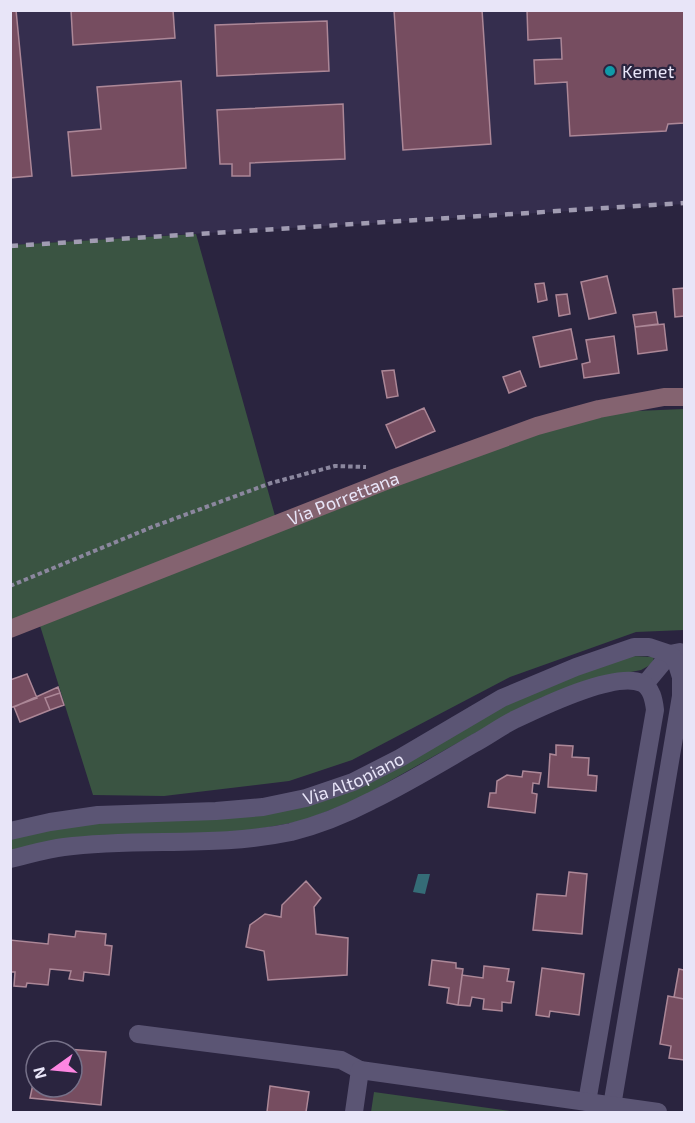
<svg xmlns="http://www.w3.org/2000/svg" width="695" height="1123" viewBox="0 0 695 1123" font-family="'Exo 2',sans-serif">
<style>
.built{fill:#352e4e}
.green{fill:#3a5442}
.water{fill:#356c77}
.building{fill:#764d60;stroke:#ac8797;stroke-width:1.5}
.lines{fill:none;stroke-linecap:round;stroke-linejoin:round}
.path{stroke:#8b879e;stroke-width:4;stroke-dasharray:4.5 3;stroke-linecap:butt}
.minor{stroke:#5b5574;stroke-width:18}
.secondary{stroke:#846370;stroke-width:18}
.rail{stroke:#a19cb2;stroke-width:4.5;stroke-dasharray:8 8;stroke-linecap:butt}
.culture-dot{fill:#0f9aa8;stroke:#2a243f;stroke-width:2}
.labels{text-anchor:middle;dominant-baseline:central;stroke-width:4.5;stroke-linejoin:round;paint-order:stroke}
.poi-label{font-size:18px;fill:#e8e5f8;stroke:#2a243f;text-anchor:start}
.street-label{font-size:18px;fill:#e8e5f8;stroke:#2a243f}
</style>
<rect width="100%" height="100%" fill="#2a243f"/>
<!-- built -->
<path class="built" d="M 11,11 L 684,11 L 684,204 L 11,245 Z"/>
<!-- green -->
<path class="green" d="M 196,234 L 277,523 L 564,414 L 684,409 L 684,630 L 636,632 L 510,677 L 352,760 L 289,781 L 164,796 L 93,795 L 37,616 L 11,625 L 11,245 Z
M 632,656 L 654,657 L 652,664 L 641,670 L 595,679 L 540,698 L 484,728 L 356,800 L 302,821 L 252,830 L 11,852 L 11,839 L 84,823 L 277,810 L 571,672 Z
M 374,1092 L 517,1112 L 371,1112 Z"/>
<!-- water -->
<path class="water" d="M 418,874 L 430,874 L 425,894 L 413,892 Z"/>
<!-- building -->
<path class="building" d="M 10,10 L 16,10 L 32,176 L 10,178 Z
M 71,10 L 173,10 L 175,38 L 73,45 Z
M 394,10 L 482,10 L 491,144 L 403,150 Z
M 527,10 L 684,10 L 684,123 L 668,124 L 666,131 L 570,136 L 567,82 L 535,84 L 534,60 L 562,59 L 561,38 L 528,40 Z
M 327,21 L 329,71 L 217,76 L 215,25 Z
M 181,81 L 186,168 L 72,176 L 68,132 L 101,129 L 97,87 Z
M 343,104 L 345,159 L 250,163 L 250,176 L 232,176 L 232,164 L 220,164 L 217,110 Z
M 607,276 L 616,313 L 589,319 L 581,282 Z
M 544,283 L 547,300 L 538,302 L 535,284 Z
M 684,288 L 684,316 L 675,317 L 673,289 Z
M 567,294 L 570,314 L 559,316 L 556,295 Z
M 656,312 L 658,324 L 635,327 L 633,315 Z
M 664,324 L 667,350 L 638,354 L 635,327 Z
M 571,329 L 577,359 L 540,367 L 533,337 Z
M 614,336 L 619,373 L 584,378 L 582,364 L 590,362 L 586,340 Z
M 394,370 L 398,396 L 387,398 L 382,371 Z
M 520,371 L 526,386 L 509,393 L 503,377 Z
M 424,408 L 435,431 L 396,448 L 386,425 Z
M 27,674 L 37,698 L 10,708 L 10,680 Z
M 58,687 L 60,693 L 45,698 L 50,710 L 20,722 L 14,707 Z
M 60,693 L 64,705 L 50,710 L 45,698 Z
M 556,745 L 573,746 L 572,757 L 589,758 L 588,775 L 597,776 L 596,791 L 548,787 L 550,754 L 556,755 Z
M 523,771 L 541,773 L 539,784 L 533,783 L 532,793 L 537,794 L 535,813 L 488,807 L 490,793 L 496,793 L 497,781 L 507,775 L 522,777 Z
M 569,872 L 587,874 L 582,934 L 533,930 L 537,894 L 566,896 Z
M 306,881 L 321,898 L 314,907 L 316,934 L 348,938 L 347,975 L 268,980 L 264,951 L 246,947 L 250,925 L 265,914 L 281,917 L 282,905 Z
M 76,931 L 106,934 L 105,945 L 112,946 L 109,975 L 84,972 L 83,981 L 69,979 L 71,971 L 50,969 L 48,985 L 27,983 L 26,987 L 14,986 L 15,972 L 10,972 L 10,940 L 48,944 L 49,934 L 75,937 Z
M 432,960 L 456,963 L 456,968 L 463,969 L 458,1005 L 447,1003 L 449,988 L 429,985 Z
M 484,966 L 509,969 L 507,981 L 514,982 L 511,1003 L 502,1002 L 502,1011 L 483,1009 L 484,999 L 472,997 L 470,1006 L 458,1005 L 462,975 L 483,978 Z
M 542,968 L 584,974 L 579,1015 L 550,1011 L 549,1017 L 536,1015 Z
M 679,969 L 684,970 L 684,999 L 674,997 Z
M 668,996 L 684,999 L 684,1060 L 669,1058 L 671,1046 L 660,1044 Z
M 40,1047 L 106,1052 L 101,1105 L 30,1098 L 36,1070 L 36,1087 L 72,1087 L 72,1051 L 40,1051 Z
M 270,1086 L 309,1092 L 306,1112 L 267,1112 Z"/>
<g class="lines">
<!-- path -->
<path class="path" d="M 10,586 L 152,527 L 271,483 L 335,466 L 366,467"/>
<!-- minor -->
<g class="minor">
<path d="M 645,684 L 670,654 L 680,652"/>
<path id="s1" d="M 10,831 L 50,822 L 98,815 L 216,811 L 263,807 L 306,798 L 353,782 L 400,758 L 502,698 L 576,667 L 634,647 L 649,647 L 670,654 L 676,661 L 681,677 L 681,696 L 612,1106"/>
<path d="M 10,859 C 28,855 46,849 64,847 C 139,837 216,848 291,832 C 319,825 346,814 371,801 C 406,784 441,763 475,743 C 488,736 500,727 514,720 C 541,707 615,671 642,683 C 652,688 654,701 655,710 L 587,1102"/>
<path d="M 138,1034 L 341,1060 L 360,1070"/>
<path d="M 354,1112 L 360,1070 L 658,1112"/>
</g>
<!-- secondary -->
<path class="secondary" id="s2" d="M 10,629 L 391,479 L 537,426 L 599,409 L 664,397 L 684,397"/>
<!-- rail -->
<path class="rail" d="M 10,246 L 684,203"/>
</g>
<!-- markers -->
<circle class="culture-dot" cx="610" cy="71" r="6"/>
<g class="labels">
<!-- poi labels -->
<g class="poi-label">
<text x="622" y="71">Kemet</text>
</g>
<!-- street labels -->
<g class="street-label">
<text stroke="none"><textPath href="#s2" startOffset="358">Via Porrettana</textPath></text>
<text stroke="none"><textPath href="#s1" startOffset="350">Via Altopiano</textPath></text>
</g>
</g>
<!-- border -->
<rect width="695" height="1123" fill="none" stroke="#e8e5f8" stroke-width="24"/>
<!-- north arrow -->
<g transform="translate(54 1069) rotate(255)"><circle r="28" fill="#2a243f" stroke="#767189" stroke-width="1.5"/>
<path d="M0-4.5L10 22L0 15L-10 22Z" fill="#fd86e2"/>
<text y="-9" font-size="16" font-weight="bold" text-anchor="middle" fill="#e8e5f8">N</text>
</g>
</svg>
